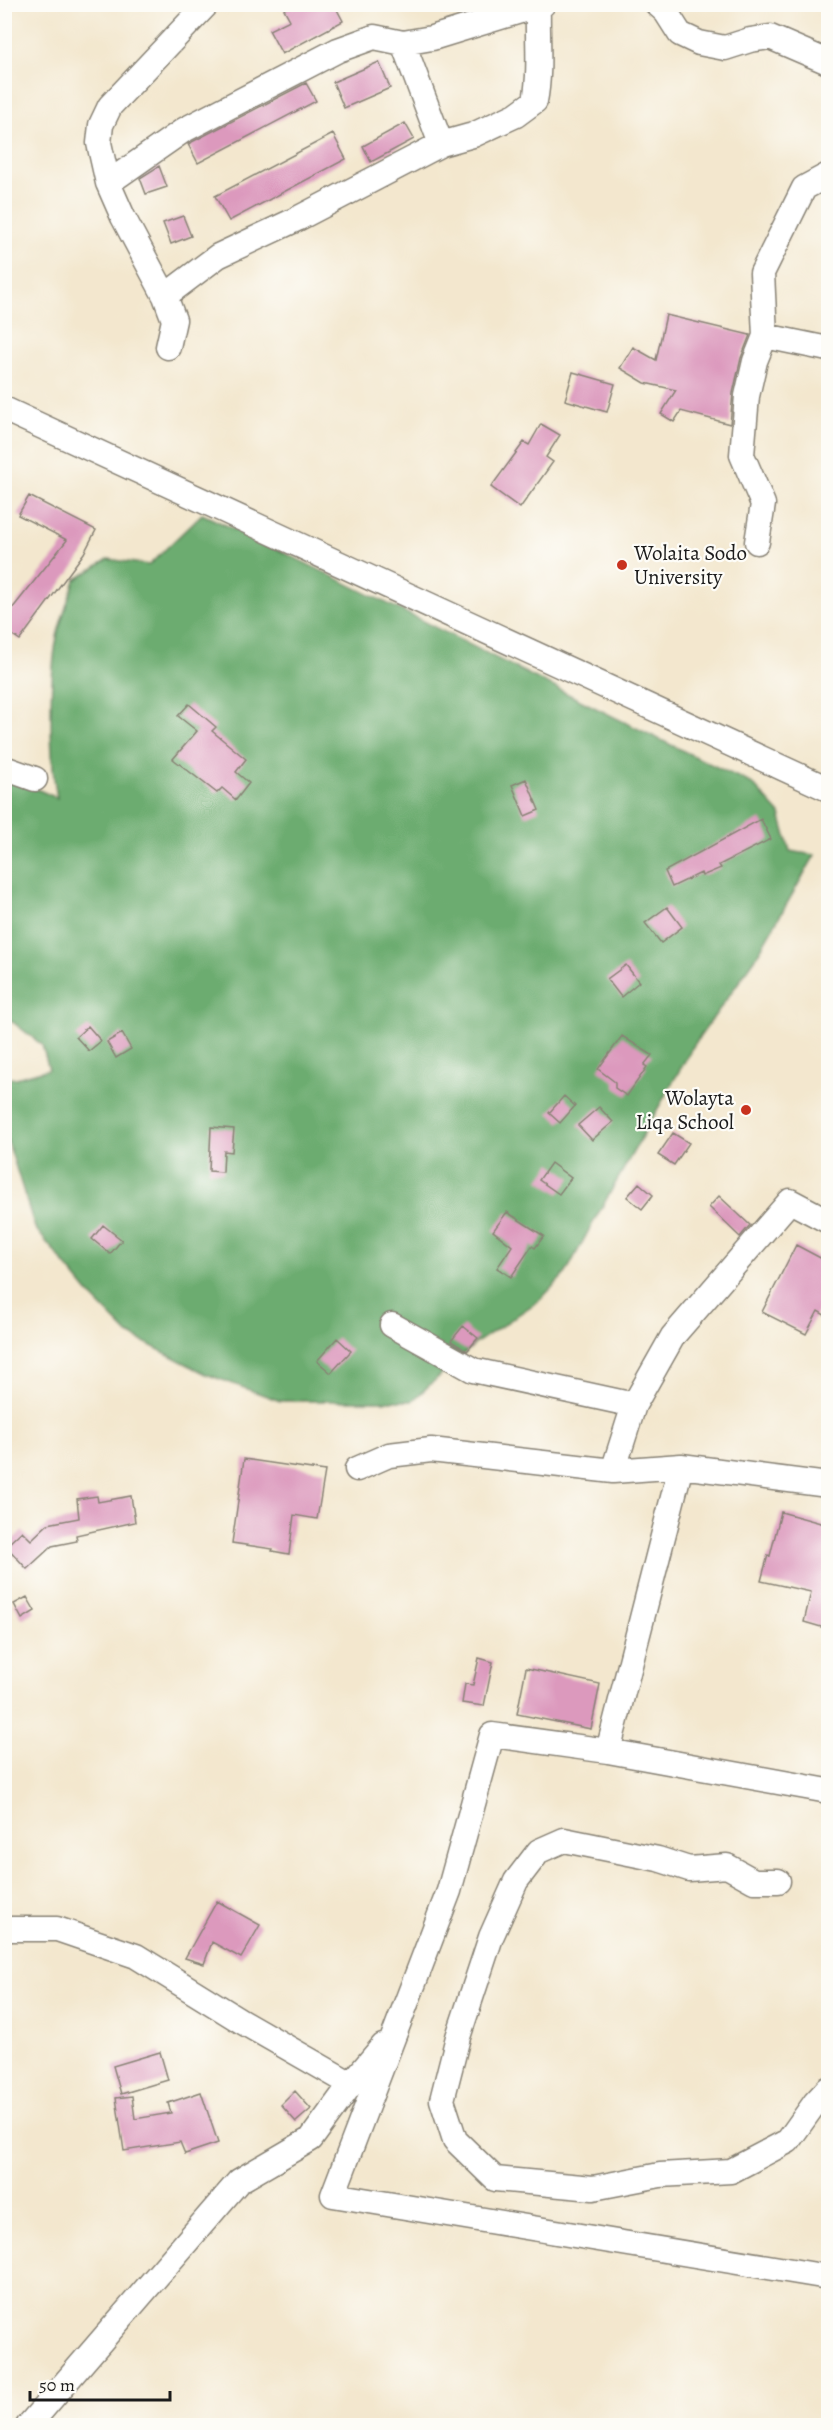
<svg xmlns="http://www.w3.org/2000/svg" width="833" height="2430" viewBox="0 0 833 2430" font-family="Alegreya,serif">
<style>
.forest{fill:#6cac6f;stroke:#446446;stroke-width:1.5}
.building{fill:#dc99bd}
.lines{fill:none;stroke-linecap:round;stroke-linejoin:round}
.minor-casing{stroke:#888275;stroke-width:27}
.minor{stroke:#fff;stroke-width:24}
.poi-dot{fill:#c8321e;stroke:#fdfcf7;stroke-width:2}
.labels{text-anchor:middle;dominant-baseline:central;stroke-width:4.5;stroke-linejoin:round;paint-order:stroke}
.poi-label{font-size:21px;fill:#1c1c1c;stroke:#fdfcf7;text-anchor:start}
</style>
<rect width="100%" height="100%" fill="#fdfcf7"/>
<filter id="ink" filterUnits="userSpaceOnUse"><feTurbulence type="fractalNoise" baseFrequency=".0167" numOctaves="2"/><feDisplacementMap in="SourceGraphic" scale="12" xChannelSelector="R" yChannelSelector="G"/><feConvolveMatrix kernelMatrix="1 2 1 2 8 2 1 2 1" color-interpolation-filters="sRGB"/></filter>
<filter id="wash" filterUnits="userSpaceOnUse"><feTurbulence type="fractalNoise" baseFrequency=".008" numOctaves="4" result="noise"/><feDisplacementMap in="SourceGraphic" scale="24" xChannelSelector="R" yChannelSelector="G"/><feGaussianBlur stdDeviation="1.35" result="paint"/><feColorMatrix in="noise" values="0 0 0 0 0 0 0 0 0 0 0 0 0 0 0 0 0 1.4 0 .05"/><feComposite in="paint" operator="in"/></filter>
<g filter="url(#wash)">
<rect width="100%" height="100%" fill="#f3e7ce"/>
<!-- forest -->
<path class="forest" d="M 202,514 C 388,599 567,698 753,784 L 780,814 L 790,851 L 815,855 L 755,959 L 694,1045 L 589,1230 L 566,1273 L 540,1300 L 475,1344 L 412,1401 L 280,1401 L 206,1374 L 128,1334 L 89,1294 L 35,1228 L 5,1133 L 4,1079 L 16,1078 L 49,1069 L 42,1045 L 5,1016 L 4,882 L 7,881 L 4,865 L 5,775 L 57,798 C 49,756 49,679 57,637 C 61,618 69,599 75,580 L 108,559 L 149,565 Z"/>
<g id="blocks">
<!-- building -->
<path class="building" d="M 292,4 L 334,4 L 343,21 L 282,54 L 269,30 L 290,20 L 284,9 Z
M 379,62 L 390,88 L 344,108 L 333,82 Z
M 306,83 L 316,101 L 198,163 L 188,144 Z
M 405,123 L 414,139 L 371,162 L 363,146 Z
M 333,134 L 346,159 L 229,221 L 215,196 Z
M 159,166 L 167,187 L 146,194 L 140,178 Z
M 183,216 L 191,236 L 171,244 L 163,223 Z
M 666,315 L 750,335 L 741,358 L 733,393 L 730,424 L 681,411 L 674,422 L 661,414 L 676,390 L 645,383 L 620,368 L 633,347 L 656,360 Z
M 573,372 L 615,384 L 607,412 L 565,400 Z
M 541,424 L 560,435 L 546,457 L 553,462 L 520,508 L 491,487 L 524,442 L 529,445 Z
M 29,496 L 96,530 L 84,553 L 20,640 L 4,629 L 4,619 L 67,540 L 18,515 Z
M 189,704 L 216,727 L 212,731 L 246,759 L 236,772 L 249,783 L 236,800 L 222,788 L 217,793 L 173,759 L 197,731 L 178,716 Z
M 526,779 L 539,810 L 525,816 L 512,785 Z
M 761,819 L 771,839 L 719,865 L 721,868 L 702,876 L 701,873 L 672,887 L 665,871 Z
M 667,907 L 682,927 L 661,943 L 645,923 Z
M 626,965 L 639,982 L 621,997 L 607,979 Z
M 88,1026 L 101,1041 L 89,1051 L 76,1037 Z
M 122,1033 L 131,1049 L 116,1058 L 107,1042 Z
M 622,1036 L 652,1055 L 644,1065 L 647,1067 L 627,1096 L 615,1088 L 615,1082 L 598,1069 Z
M 564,1096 L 575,1106 L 560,1123 L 549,1113 Z
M 599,1107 L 613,1122 L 592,1140 L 578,1125 Z
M 211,1127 L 234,1129 L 232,1152 L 224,1151 L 223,1172 L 209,1171 Z
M 673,1133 L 689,1143 L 674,1165 L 658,1155 Z
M 551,1163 L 571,1178 L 559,1194 L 539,1180 Z
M 639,1183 L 653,1195 L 642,1209 L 627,1197 Z
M 719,1196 L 750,1225 L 740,1237 L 709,1207 Z
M 507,1212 L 544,1236 L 535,1248 L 532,1246 L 511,1277 L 497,1268 L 512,1246 L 493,1231 Z
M 103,1225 L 122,1240 L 110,1254 L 92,1239 Z
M 796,1245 L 828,1262 L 828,1317 L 818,1311 L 806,1334 L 762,1312 Z
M 463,1326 L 478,1338 L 467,1351 L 451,1341 Z
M 337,1338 L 351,1351 L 331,1373 L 317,1361 Z
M 244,1459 L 325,1471 L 317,1519 L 294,1515 L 289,1554 L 272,1551 L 273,1549 L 232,1543 Z
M 97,1496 L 98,1502 L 131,1496 L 135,1522 L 76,1535 L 77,1541 L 52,1546 L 27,1569 L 6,1546 L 22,1531 L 31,1540 L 48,1524 L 79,1518 L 77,1499 Z
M 781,1512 L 828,1525 L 828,1629 L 804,1622 L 811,1592 L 761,1581 L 768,1555 L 770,1556 Z
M 27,1597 L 35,1611 L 22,1619 L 14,1604 Z
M 479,1658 L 493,1662 L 484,1706 L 462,1703 L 465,1684 L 473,1685 Z
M 526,1668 L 600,1684 L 591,1729 L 517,1714 Z
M 217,1901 L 260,1925 L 241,1958 L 212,1942 L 204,1964 L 185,1958 Z
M 160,2052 L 168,2080 L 121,2094 L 113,2066 Z
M 295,2091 L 311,2109 L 296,2122 L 281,2105 Z
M 201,2092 L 218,2143 L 185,2154 L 180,2142 L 124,2151 L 116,2098 L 132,2096 L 135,2119 L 171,2113 L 168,2103 Z"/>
</g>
</g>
<g filter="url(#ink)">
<use href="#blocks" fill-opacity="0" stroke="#888275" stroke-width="1.5"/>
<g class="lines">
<defs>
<path id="minor" d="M 657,4 L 666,12 L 680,34 L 699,43 L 725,48 L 750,40 L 770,37 L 828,62
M 403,43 L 441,144
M 108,183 L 184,130 L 338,50 L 374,37 L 403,43 L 432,38 L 543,4
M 165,296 L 218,256 L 297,219 L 441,144 L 473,135 L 516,115 L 535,101 C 541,70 537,39 538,7
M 765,336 L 828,349
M 168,347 L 174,320 L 165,296 L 123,217 L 108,183 L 99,143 L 101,125 L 110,106 L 207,4
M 4,409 L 828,789
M 757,542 L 763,504 L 742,455 L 747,396 L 755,361 L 765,336 L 762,273 L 804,188 L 828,175
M 4,768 L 35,779
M 392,1325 L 473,1370 L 634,1405 L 613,1471 L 681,1466
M 634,1405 L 673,1336 L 790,1201 L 828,1221
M 357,1469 L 389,1455 L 431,1450 L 613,1471
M 608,1751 L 681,1466 L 828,1485
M 828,1791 L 608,1751 L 492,1735 L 449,1891 L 333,2195 L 828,2277
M 778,1881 L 754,1881 L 727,1866 L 689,1869 L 658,1859 L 564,1840 L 539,1851 L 516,1881 L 491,1937 L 458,2037 L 442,2100 L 455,2140 L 495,2179 L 593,2188 L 660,2175 L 731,2171 L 788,2141 L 815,2103 L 828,2089
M 4,1929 L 57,1929 L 136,1956 L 241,2021 L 351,2084
M 28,2426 L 239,2181 L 311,2139 L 351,2084 L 383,2046"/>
</defs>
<!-- minor casing -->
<use href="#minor" class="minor-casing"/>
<!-- minor -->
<use href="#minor" class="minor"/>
</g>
</g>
<!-- markers -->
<g class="poi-dot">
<circle cx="622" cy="565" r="6"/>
<circle cx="746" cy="1110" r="6"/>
</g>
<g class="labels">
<!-- poi labels -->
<g class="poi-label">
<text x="634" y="553">Wolaita Sodo<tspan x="634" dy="24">University</tspan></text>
<text x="734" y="1098" text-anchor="end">Wolayta<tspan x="734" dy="24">Liqa School</tspan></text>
</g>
</g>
<!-- margin -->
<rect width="833" height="2430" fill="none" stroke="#fdfcf7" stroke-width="24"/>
<!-- scale -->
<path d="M30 2391v9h140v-9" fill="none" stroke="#1c1c1c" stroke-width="3"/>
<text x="39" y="2391" font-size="18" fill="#1c1c1c" stroke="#fdfcf7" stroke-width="4.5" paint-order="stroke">50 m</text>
</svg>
